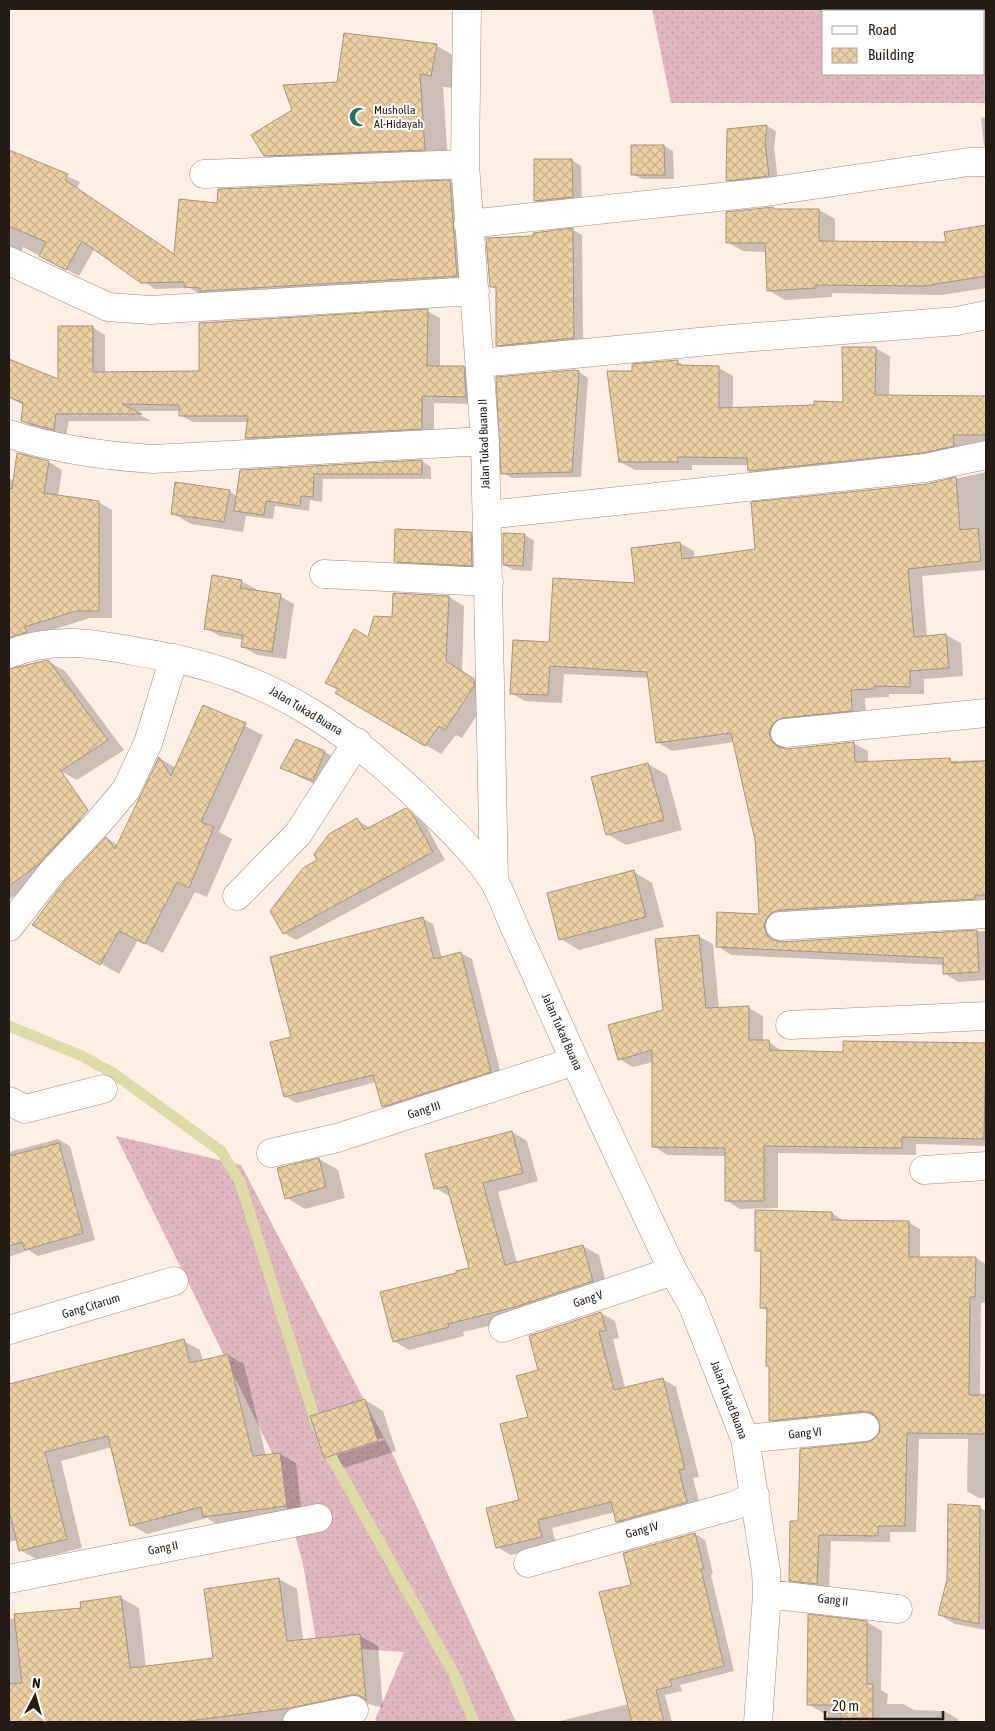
<svg xmlns="http://www.w3.org/2000/svg" width="995" height="1731" viewBox="0 0 995 1731" font-family="'Asap Condensed',sans-serif">
<style>
.grass{fill:url(#grass-dots);fill-rule:evenodd}
.shadow{fill:#0003;fill-rule:evenodd}
.lines{fill:none;stroke-linecap:round;stroke-linejoin:round}
.stream{stroke:#dddca7;stroke-width:11}
.building{fill:url(#building-cross-hatch);stroke:#a4967f}
.minor-casing{stroke:#a08979;stroke-width:29}
.minor{stroke:#fff;stroke-width:28}
.labels{text-anchor:middle;dominant-baseline:central;stroke-width:4;stroke-linejoin:round;paint-order:stroke}
.poi-label{font-size:12px;fill:#241b15;stroke:#fff;text-anchor:start}
.street-label{font-size:12px;fill:#241b15;stroke:#fff}
</style>
<defs>
<pattern id="grass-dots" width="8" height="8" patternUnits="userSpaceOnUse" patternTransform="scale(1.25)"><rect width="8" height="8" fill="#e0b6bf"/><path d="M2 2h.1M6 6h.1" fill="none" stroke="#c09ca3" stroke-width="1.8" stroke-linecap="round"/></pattern>
<pattern id="building-cross-hatch" width="8" height="8" patternUnits="userSpaceOnUse" patternTransform="scale(1.25)"><rect width="8" height="8" fill="#ecd0a1"/><path d="M0 0l8 8M0 8l8-8" fill="none" stroke="#cab28a"/></pattern>
</defs>
<rect width="100%" height="100%" fill="#feeee4"/>
<!-- grass -->
<path class="grass" d="M 652,9 L 986,9 L 986,103 L 671,103 ZM 824,11 L 984,11 L 984,74 L 824,74 Z
M 116,1136 L 241,1165 L 393,1455 L 516,1722 L 377,1722 L 375,1720 L 404,1652 L 317,1646 L 303,1564 L 272,1453 Z"/>
<!-- shadow -->
<path class="shadow" d="M 345,34 L 437,46 L 460,59 L 455,88 L 443,87 L 448,163 L 288,169 L 264,155 L 338,84 Z
M 986,117 L 986,147 L 984,146 L 981,118 Z
M 767,126 L 776,131 L 774,148 L 778,180 L 737,185 L 728,180 Z
M 632,146 L 664,146 L 673,151 L 674,179 L 642,179 L 633,174 Z
M 9,151 L 80,182 L 77,188 L 175,255 L 218,204 L 220,190 L 450,181 L 463,189 L 470,283 L 206,294 L 198,293 L 190,288 L 155,289 L 95,248 L 79,276 L 23,247 L 21,252 L 9,260 Z
M 535,160 L 572,160 L 581,166 L 582,202 L 544,206 L 535,201 Z
M 773,208 L 777,210 L 819,210 L 835,219 L 835,242 L 948,243 L 946,233 L 986,226 L 986,288 L 942,295 L 832,293 L 832,297 L 785,300 L 768,290 L 767,252 L 743,251 L 727,242 Z
M 573,230 L 582,235 L 583,343 L 506,350 L 497,345 L 497,290 L 491,286 L 535,238 Z
M 427,311 L 440,318 L 440,367 L 464,367 L 476,375 L 478,404 L 434,403 L 434,435 L 258,445 L 246,438 L 248,422 L 193,422 L 180,415 L 180,411 L 133,411 L 151,421 L 69,421 L 66,436 L 35,428 L 22,421 L 24,405 L 9,398 L 9,361 L 59,381 L 92,327 L 105,335 L 105,373 L 200,373 Z
M 875,348 L 890,356 L 889,396 L 986,397 L 986,450 L 764,479 L 749,471 L 749,465 L 692,465 L 692,470 L 635,470 L 620,462 L 634,372 L 677,361 L 687,367 L 719,368 L 733,376 L 733,409 L 815,407 L 844,403 Z
M 579,372 L 588,378 L 581,477 L 512,478 L 503,473 Z
M 422,461 L 431,467 L 431,479 L 323,479 L 322,502 L 310,500 L 309,511 L 275,506 L 273,519 L 246,516 L 243,532 L 191,524 L 172,513 L 229,491 L 237,496 L 241,471 Z
M 49,462 L 62,470 L 58,497 L 98,502 L 112,510 L 112,618 L 90,618 L 36,635 L 29,643 L 15,635 L 9,615 L 9,479 L 15,480 Z
M 986,472 L 986,570 L 922,576 L 927,637 L 946,635 L 961,643 L 963,676 L 924,679 L 924,694 L 889,694 L 889,697 L 865,698 L 866,718 L 783,743 L 786,750 L 853,743 L 868,751 L 868,763 L 986,760 L 986,907 L 779,936 L 781,943 L 986,931 L 986,980 L 958,982 L 944,973 L 944,965 L 731,955 L 717,946 L 760,916 L 757,840 L 735,742 L 672,751 L 657,742 L 649,678 L 564,674 L 562,703 L 525,701 L 511,693 L 550,643 L 637,584 L 680,543 L 694,551 L 695,558 L 756,550 L 928,485 Z
M 471,533 L 490,544 L 490,576 L 414,572 L 395,561 Z
M 524,535 L 534,540 L 532,571 L 514,570 L 504,565 Z
M 241,581 L 256,589 L 255,592 L 280,596 L 294,604 L 286,659 L 257,655 L 243,647 L 244,640 L 220,636 L 205,628 Z
M 449,597 L 464,606 L 462,672 L 490,690 L 490,695 L 462,738 L 456,735 L 441,754 L 337,693 L 369,639 L 394,618 Z
M 48,661 L 65,671 L 124,750 L 77,780 L 60,771 Z
M 203,706 L 263,735 L 219,832 L 232,839 L 207,897 L 195,892 L 163,953 L 138,940 L 119,974 L 34,924 L 107,838 L 118,845 L 159,758 L 176,768 Z
M 9,721 L 88,829 L 50,870 L 9,900 Z
M 296,741 L 325,752 L 344,763 L 332,791 L 301,778 L 282,767 Z
M 648,764 L 667,775 L 682,830 L 626,845 L 607,834 Z
M 406,809 L 424,822 L 445,860 L 296,940 L 284,933 L 319,860 L 357,820 L 370,828 Z
M 634,872 L 652,883 L 664,927 L 579,950 L 561,939 Z
M 422,918 L 433,924 L 442,958 L 461,953 L 472,959 L 502,1078 L 394,1113 L 383,1106 L 376,1082 L 296,1103 L 285,1096 Z
M 698,936 L 713,944 L 719,1009 L 749,1008 L 763,1016 L 763,1042 L 769,1042 L 783,1052 L 845,1053 L 844,1045 L 986,1045 L 986,1146 L 916,1144 L 916,1155 L 778,1153 L 778,1208 L 740,1209 L 726,1200 L 726,1156 L 667,1155 L 653,1146 L 653,1062 L 633,1067 L 619,1059 L 665,1011 Z
M 512,1132 L 527,1141 L 538,1181 L 498,1192 L 517,1263 L 583,1246 L 599,1255 L 608,1290 L 531,1316 L 463,1332 L 464,1336 L 409,1350 L 394,1341 L 458,1274 L 470,1269 L 451,1197 L 435,1188 Z
M 58,1139 L 70,1146 L 95,1240 L 38,1256 L 28,1250 L 9,1257 L 9,1152 Z
M 319,1159 L 338,1170 L 345,1198 L 305,1209 L 287,1198 Z
M 832,1213 L 844,1221 L 908,1222 L 920,1229 L 920,1258 L 976,1258 L 986,1264 L 986,1303 L 981,1303 L 980,1396 L 986,1396 L 986,1498 L 979,1498 L 967,1491 L 968,1439 L 919,1439 L 916,1532 L 890,1532 L 890,1542 L 831,1541 L 829,1590 L 802,1587 L 790,1580 L 799,1522 L 867,1444 L 875,1440 L 880,1434 L 882,1426 L 877,1417 L 782,1427 L 770,1420 L 771,1368 L 767,1366 L 768,1311 L 761,1307 L 762,1253 L 757,1250 Z
M 601,1313 L 615,1321 L 619,1338 L 613,1339 L 625,1388 L 662,1379 L 676,1387 L 699,1477 L 693,1478 L 701,1510 L 631,1530 L 617,1522 L 615,1512 L 552,1528 L 556,1544 L 511,1555 L 497,1547 L 521,1501 L 529,1418 L 540,1371 Z
M 184,1341 L 200,1350 L 203,1361 L 228,1355 L 244,1364 L 266,1456 L 280,1454 L 296,1463 L 302,1515 L 219,1526 L 207,1518 L 147,1534 L 131,1525 L 112,1447 L 61,1461 L 82,1548 L 36,1559 L 20,1550 L 18,1540 L 9,1542 L 9,1403 Z
M 365,1400 L 383,1411 L 396,1451 L 344,1468 L 325,1457 ZM 383,1438 L 384,1440 L 337,1455 L 337,1452 Z
M 979,1507 L 986,1511 L 986,1630 L 955,1624 L 940,1615 Z
M 695,1534 L 705,1540 L 713,1574 L 711,1575 L 734,1671 L 680,1685 L 682,1691 L 665,1695 L 672,1722 L 556,1722 L 629,1704 L 633,1586 Z
M 279,1579 L 297,1589 L 303,1640 L 360,1636 L 378,1646 L 383,1708 L 369,1704 L 309,1718 L 274,1722 L 9,1722 L 9,1619 L 82,1609 L 121,1598 L 139,1608 L 146,1667 L 214,1659 L 205,1590 Z
M 867,1622 L 882,1631 L 881,1690 L 888,1694 L 887,1704 L 903,1704 L 914,1710 L 944,1711 L 958,1719 L 958,1722 L 826,1722 L 828,1713 L 823,1713 L 808,1704 Z"/>
<g class="lines">
<!-- stream -->
<path class="stream" d="M 9,1026 L 82,1056 L 113,1073 L 221,1151 L 240,1182 L 318,1429
M 324,1444 L 453,1672 L 474,1722"/>
</g>
<!-- building -->
<path class="building" d="M 344,33 L 437,44 L 431,76 L 420,74 L 425,150 L 264,156 L 251,135 L 292,110 L 283,85 L 337,82 Z
M 767,125 L 765,142 L 769,176 L 726,181 L 727,129 Z
M 631,145 L 664,145 L 665,175 L 631,175 Z
M 9,150 L 68,174 L 65,180 L 174,254 L 179,199 L 217,203 L 218,189 L 450,180 L 457,276 L 200,291 L 200,288 L 184,287 L 184,282 L 141,283 L 82,241 L 66,270 L 39,256 L 46,242 L 9,226 Z
M 534,159 L 572,159 L 573,197 L 534,201 Z
M 773,207 L 774,209 L 819,209 L 819,241 L 946,242 L 944,232 L 986,225 L 986,276 L 925,286 L 816,285 L 816,288 L 767,291 L 765,243 L 726,243 L 726,212 Z
M 573,228 L 574,338 L 496,346 L 496,287 L 490,287 L 486,238 L 533,236 L 533,233 Z
M 428,309 L 427,366 L 464,366 L 466,397 L 422,396 L 422,429 L 245,438 L 248,416 L 179,416 L 179,405 L 122,404 L 142,414 L 56,414 L 54,430 L 21,421 L 23,403 L 9,397 L 9,359 L 58,379 L 58,326 L 93,326 L 93,372 L 199,371 L 199,323 Z
M 842,347 L 876,347 L 875,395 L 986,396 L 986,435 L 953,435 L 954,446 L 923,453 L 748,471 L 747,458 L 678,457 L 678,462 L 619,462 L 607,371 L 632,371 L 632,364 L 678,360 L 677,365 L 719,366 L 719,408 L 814,405 L 814,401 L 843,402 Z
M 574,370 L 579,371 L 572,472 L 501,474 L 496,377 Z
M 17,453 L 49,461 L 44,493 L 99,501 L 99,611 L 76,611 L 24,627 L 27,632 L 9,638 L 9,488 L 12,489 Z
M 422,460 L 422,474 L 314,474 L 313,497 L 301,496 L 300,506 L 266,501 L 264,515 L 234,511 L 240,470 Z
M 956,477 L 960,530 L 978,528 L 981,561 L 908,569 L 914,637 L 946,634 L 949,668 L 910,671 L 910,687 L 875,686 L 875,689 L 851,690 L 852,711 L 783,718 L 776,721 L 771,726 L 769,734 L 773,742 L 778,747 L 786,749 L 854,742 L 855,762 L 950,758 L 951,763 L 986,761 L 986,895 L 975,895 L 975,899 L 779,910 L 771,913 L 766,919 L 764,926 L 767,935 L 773,940 L 781,942 L 977,930 L 979,972 L 943,974 L 943,958 L 716,947 L 717,912 L 759,914 L 755,840 L 731,733 L 656,743 L 647,672 L 550,666 L 548,695 L 510,694 L 513,640 L 549,642 L 553,578 L 635,583 L 631,548 L 680,542 L 682,559 L 755,549 L 751,502 L 927,484 Z
M 175,482 L 230,490 L 224,522 L 171,514 Z
M 395,529 L 471,532 L 472,566 L 394,562 Z
M 503,533 L 525,534 L 523,566 L 503,565 Z
M 212,575 L 242,580 L 240,588 L 281,594 L 272,652 L 241,647 L 243,635 L 204,629 Z
M 393,593 L 449,596 L 446,661 L 474,679 L 474,686 L 445,730 L 439,726 L 425,746 L 335,693 L 338,689 L 325,683 L 354,629 L 368,637 L 374,616 L 392,617 Z
M 48,660 L 108,740 L 61,771 L 88,810 L 39,864 L 9,886 L 9,669 Z
M 203,705 L 246,723 L 201,822 L 214,827 L 189,888 L 177,882 L 145,944 L 119,931 L 100,965 L 32,925 L 64,882 L 106,837 L 115,849 L 159,757 L 171,776 Z
M 296,739 L 325,751 L 313,781 L 280,768 Z
M 648,763 L 664,820 L 606,835 L 591,777 Z
M 406,808 L 412,813 L 433,852 L 283,934 L 270,911 L 303,868 L 317,860 L 314,854 L 329,834 L 357,818 L 364,830 Z
M 634,870 L 646,917 L 559,940 L 547,893 Z
M 423,917 L 434,959 L 461,952 L 491,1072 L 382,1107 L 373,1075 L 284,1097 L 270,1042 L 291,1037 L 270,957 Z
M 699,935 L 706,1008 L 749,1006 L 749,1040 L 769,1040 L 770,1050 L 843,1052 L 843,1041 L 986,1043 L 984,1139 L 902,1137 L 902,1148 L 764,1146 L 764,1201 L 725,1201 L 725,1148 L 652,1147 L 652,1050 L 618,1060 L 608,1025 L 663,1010 L 655,939 Z
M 512,1131 L 523,1173 L 483,1183 L 505,1265 L 583,1245 L 593,1281 L 515,1307 L 448,1324 L 449,1327 L 393,1342 L 380,1292 L 456,1273 L 456,1271 L 469,1268 L 447,1186 L 434,1189 L 425,1154 Z
M 59,1143 L 83,1233 L 25,1250 L 22,1242 L 9,1246 L 9,1156 Z
M 319,1158 L 326,1187 L 285,1199 L 277,1168 Z
M 755,1210 L 832,1212 L 832,1220 L 909,1221 L 909,1257 L 976,1257 L 975,1297 L 970,1297 L 969,1395 L 986,1395 L 986,1434 L 907,1433 L 905,1526 L 878,1526 L 878,1536 L 819,1535 L 817,1584 L 789,1581 L 790,1521 L 798,1521 L 800,1449 L 867,1442 L 874,1439 L 879,1434 L 880,1425 L 877,1418 L 872,1413 L 864,1411 L 769,1421 L 769,1366 L 766,1366 L 767,1308 L 760,1308 L 761,1251 L 755,1251 Z
M 601,1312 L 606,1330 L 599,1332 L 614,1390 L 663,1378 L 685,1469 L 679,1470 L 687,1502 L 616,1522 L 611,1502 L 538,1520 L 542,1537 L 496,1548 L 486,1508 L 519,1500 L 500,1424 L 528,1417 L 516,1376 L 538,1370 L 529,1336 Z
M 184,1339 L 190,1363 L 228,1354 L 253,1456 L 280,1453 L 287,1506 L 203,1517 L 201,1507 L 130,1526 L 108,1436 L 45,1452 L 67,1539 L 19,1551 L 9,1510 L 9,1384 Z
M 365,1399 L 378,1441 L 324,1458 L 310,1416 Z
M 948,1504 L 980,1506 L 979,1624 L 938,1615 L 947,1579 Z
M 695,1533 L 704,1569 L 701,1569 L 724,1666 L 670,1680 L 672,1686 L 656,1690 L 664,1722 L 632,1722 L 599,1592 L 631,1585 L 623,1553 Z
M 279,1578 L 287,1641 L 360,1634 L 366,1700 L 359,1695 L 351,1695 L 291,1708 L 181,1722 L 9,1722 L 9,1684 L 22,1683 L 14,1614 L 81,1608 L 80,1602 L 121,1596 L 130,1668 L 213,1658 L 204,1589 Z
M 808,1614 L 867,1621 L 867,1684 L 873,1684 L 873,1722 L 841,1722 L 841,1705 L 807,1705 Z"/>
<g class="lines">
<defs>
<path id="minor" d="M 467,9 L 465,164 L 485,441 L 494,880
M 204,174 L 465,164
M 468,224 L 766,192 L 969,162 L 986,162
M 9,261 L 108,307 L 150,310 L 475,291
M 480,363 L 730,339 L 957,321 L 986,315
M 9,434 C 55,449 104,456 153,459 L 485,441
M 487,515 L 925,468 L 986,455
M 324,574 L 489,582
M 9,654 C 62,633 107,647 161,656 C 273,675 355,734 434,813 C 454,833 477,855 493,880 C 501,892 506,908 512,921 C 526,953 541,985 555,1017 C 593,1102 633,1186 673,1271 L 692,1304 L 745,1439 L 766,1571 L 767,1594 L 758,1722
M 785,733 L 986,713
M 237,896 L 298,834 L 357,742
M 780,926 L 986,914
M 9,927 L 52,872 L 98,823 L 126,790 L 148,743 L 174,658
M 790,1025 L 986,1016
M 9,1101 L 25,1109 L 103,1089
M 271,1153 L 337,1138 L 575,1061
M 924,1170 L 986,1166
M 503,1328 L 673,1271
M 9,1330 L 174,1281
M 745,1439 L 865,1427
M 528,1563 L 736,1505 L 755,1495
M 9,1579 L 318,1518
M 767,1594 L 898,1609
M 297,1722 L 354,1710"/>
</defs>
<!-- minor casing -->
<use href="#minor" class="minor-casing"/>
<!-- minor -->
<use href="#minor" class="minor"/>
</g>
<!-- icons -->
<defs>
<symbol id="mosque-bare" viewBox="-9 -9 18 18"><path d="M3.5-4.9A6 6 0 1 0 3.5 4.9A5 5 0 1 1 3.5-4.9Z" fill="#276f67" stroke="#fff" stroke-width="2.5" paint-order="stroke"/></symbol>
</defs>
<g fill-rule="evenodd">
<use href="#mosque-bare" x="345" y="103" width="28" height="28"/>
</g>
<g class="labels">
<!-- poi labels -->
<g class="poi-label">
<text x="374" y="110">Musholla<tspan x="374" dy="14">Al-Hidayah</tspan></text>
</g>
<!-- street labels -->
<g class="street-label">
<text transform="translate(484 444) rotate(-92)">Jalan Tukad Buana II</text>
<text transform="translate(306 711) rotate(31)">Jalan Tukad Buana</text>
<text transform="translate(562 1032) rotate(66)">Jalan Tukad Buana</text>
<text transform="translate(424 1110) rotate(-17)">Gang III</text>
<text transform="translate(588 1299) rotate(-18)">Gang V</text>
<text transform="translate(91 1306) rotate(-17)">Gang Citarum</text>
<text transform="translate(729 1400) rotate(69)">Jalan Tukad Buana</text>
<text transform="translate(805 1433) rotate(-5)">Gang VI</text>
<text transform="translate(642 1530) rotate(-15)">Gang IV</text>
<text transform="translate(163 1548) rotate(-11)">Gang II</text>
<text transform="translate(833 1600) rotate(6)">Gang II</text>
</g>
</g>
<!-- border -->
<rect width="995" height="1731" fill="none" stroke="#241b15" stroke-width="20"/>
<!-- legend -->
<rect x="822" y="10" width="162" height="65" fill="#ffffff" stroke="#a7a4a1"/>
<rect x="832" y="26" width="25" height="8" fill="#ffffff" stroke="#a7a4a1"/>
<text x="868" y="35" font-size="15" fill="#241b15">Road</text>
<rect x="832" y="48" width="25" height="15" fill="url(#building-cross-hatch)" stroke="#a7a4a1"/>
<text x="868" y="60" font-size="15" fill="#241b15">Building</text>
<!-- north arrow -->
<g transform="translate(35 1696) rotate(6)" stroke="#ffffff" stroke-width="4" paint-order="stroke">
<path d="M0-4L9 19L0 12L-9 19Z" fill="#241b15"/>
<text y="-8" font-size="14" font-weight="bold" text-anchor="middle" fill="#241b15">N</text>
</g>
<!-- scale -->
<path d="M825 1711v8h118v-8" fill="none" stroke="#241b15" stroke-width="2.5"/>
<text x="832" y="1711" font-size="15" fill="#241b15" stroke="#ffffff" stroke-width="4" paint-order="stroke">20 m</text>
</svg>
